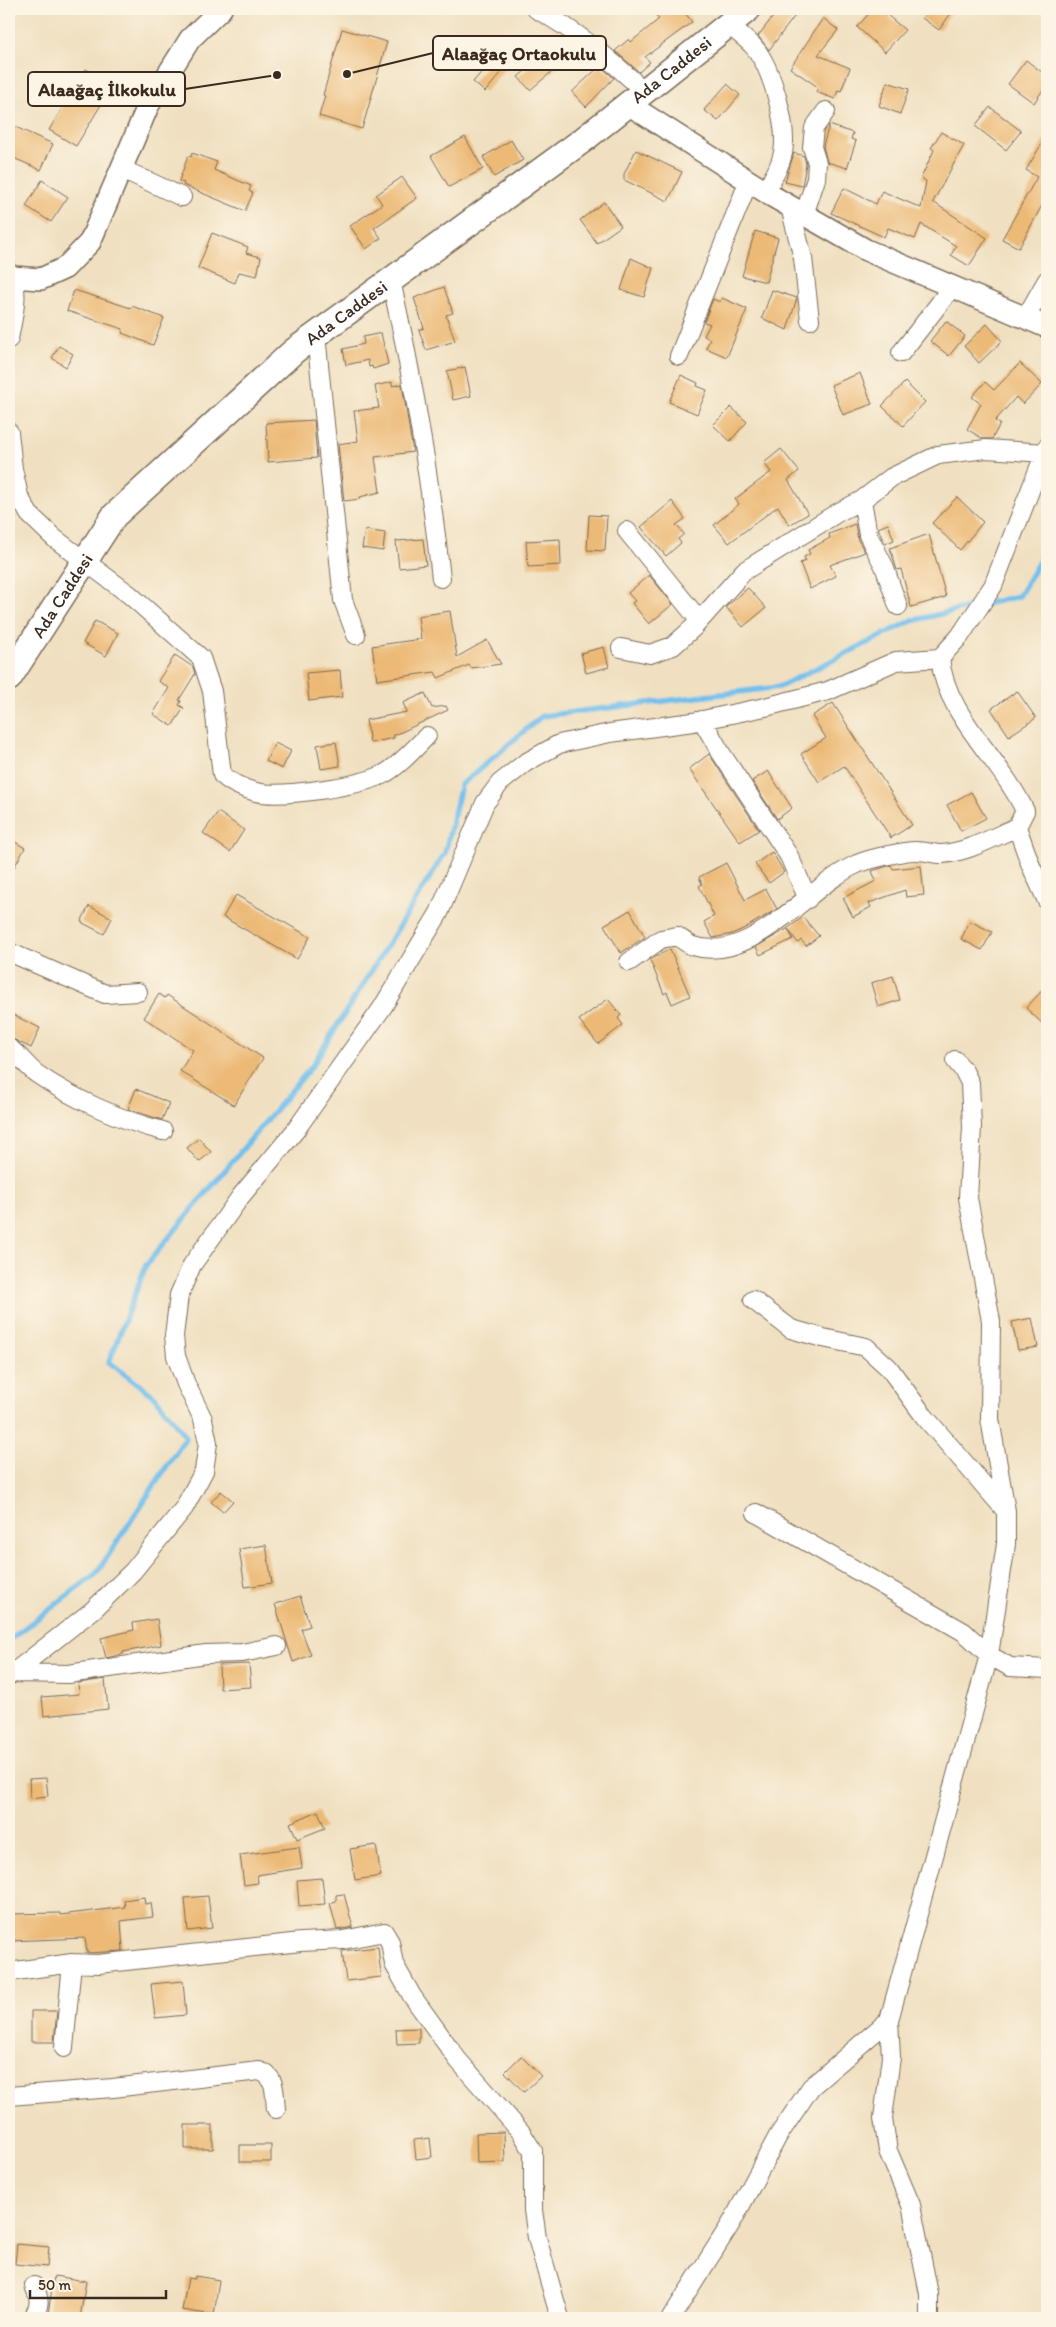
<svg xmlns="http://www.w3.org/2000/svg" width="1056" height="2327" viewBox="0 0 1056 2327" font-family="Itim,sans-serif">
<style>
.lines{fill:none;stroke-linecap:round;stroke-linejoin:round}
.stream{stroke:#73c0ed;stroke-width:5.5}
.building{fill:#ecb976}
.minor-casing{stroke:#7a6a57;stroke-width:20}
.tertiary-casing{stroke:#7a6a57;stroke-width:24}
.secondary-casing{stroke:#7a6a57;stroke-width:28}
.minor{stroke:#fff;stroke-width:18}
.tertiary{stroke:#fff;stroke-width:21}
.secondary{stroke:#fff;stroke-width:25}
.labels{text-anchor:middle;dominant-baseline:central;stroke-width:4;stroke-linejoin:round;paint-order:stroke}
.street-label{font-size:18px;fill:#3b2a1e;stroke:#fcf5e5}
.leader{fill:none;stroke:#3b2a1e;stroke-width:2}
.callout-dot{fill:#3b2a1e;stroke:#fcf5e5;stroke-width:2}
.callout{fill:#fcf5e5;stroke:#3b2a1e;stroke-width:2}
.callout-label{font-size:19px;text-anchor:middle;font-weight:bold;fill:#3b2a1e}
</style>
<rect width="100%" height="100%" fill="#fcf5e5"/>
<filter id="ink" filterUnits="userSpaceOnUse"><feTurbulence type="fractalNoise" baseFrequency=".02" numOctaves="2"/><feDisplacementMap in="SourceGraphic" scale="10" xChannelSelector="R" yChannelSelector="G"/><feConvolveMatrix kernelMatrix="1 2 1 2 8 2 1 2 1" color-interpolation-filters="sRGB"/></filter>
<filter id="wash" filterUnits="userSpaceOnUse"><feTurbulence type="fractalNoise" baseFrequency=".0096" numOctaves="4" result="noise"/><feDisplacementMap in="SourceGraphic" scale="20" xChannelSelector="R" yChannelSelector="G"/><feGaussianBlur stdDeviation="1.12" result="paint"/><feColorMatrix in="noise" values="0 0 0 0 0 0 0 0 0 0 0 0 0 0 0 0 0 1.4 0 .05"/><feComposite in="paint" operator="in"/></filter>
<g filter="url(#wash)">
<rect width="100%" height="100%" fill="#f0e0c1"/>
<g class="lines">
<!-- stream -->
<path class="stream" d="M 985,604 L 1019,596 L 1047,548
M 9,1640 L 96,1574 L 186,1437 L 155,1397 L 109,1362 L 146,1265 L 312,1066 L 445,853 L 461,785 L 542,716 L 779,687 L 911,621 L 974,606"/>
</g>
<g id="blocks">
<!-- building -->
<path class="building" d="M 651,9 L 682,9 L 692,22 L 645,57 L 650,62 L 639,72 L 615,51 L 629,39 L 631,42 L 659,19 Z
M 779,9 L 800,9 L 769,50 L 758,36 Z
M 873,9 L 880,9 L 905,30 L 885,52 L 857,27 Z
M 929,9 L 954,9 L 939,30 L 922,18 Z
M 823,18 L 838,30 L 818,55 L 850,68 L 841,91 L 838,90 L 835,99 L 816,92 L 818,87 L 790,68 Z
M 342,29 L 387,42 L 362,129 L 319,116 L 325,96 L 323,95 Z
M 501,49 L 513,59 L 485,92 L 473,82 Z
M 548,51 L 560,65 L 530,90 L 518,77 Z
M 1026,60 L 1047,76 L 1047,84 L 1034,103 L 1008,84 Z
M 600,66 L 614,78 L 586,107 L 572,92 Z
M 86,69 L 113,85 L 76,146 L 49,130 Z
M 887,82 L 909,89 L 900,114 L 879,106 Z
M 727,84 L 740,95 L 718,121 L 704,110 Z
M 990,107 L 1021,131 L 1006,150 L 975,126 Z
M 9,124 L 53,144 L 41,170 L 9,156 Z
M 829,125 L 853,133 L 851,139 L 856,141 L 847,168 L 827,162 L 823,146 Z
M 941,132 L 964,145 L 933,202 L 987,238 L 969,266 L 951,255 L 956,246 L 921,224 L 915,239 L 888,228 L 884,237 L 831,213 L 844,188 L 876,204 L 882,191 L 921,208 L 926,181 L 921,178 L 934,150 L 931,148 Z
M 1047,135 L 1047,196 L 1019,248 L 1002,239 L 1037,177 L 1026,170 Z
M 465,137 L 483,169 L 449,187 L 431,156 Z
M 511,140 L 523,160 L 494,177 L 483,157 Z
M 636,150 L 682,172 L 668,201 L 624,180 L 624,174 Z
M 192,153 L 217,162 L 214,170 L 251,186 L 249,191 L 253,193 L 245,211 L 183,185 L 184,183 L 179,181 L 188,156 L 191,157 Z
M 794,153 L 804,156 L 806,164 L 802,186 L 785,182 Z
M 402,177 L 417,198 L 374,228 L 381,238 L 366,249 L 350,226 L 382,204 L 376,195 Z
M 42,180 L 68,197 L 51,222 L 26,206 Z
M 604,202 L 621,226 L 597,243 L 580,220 Z
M 755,231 L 778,238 L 766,282 L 742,276 Z
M 212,233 L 248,247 L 246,253 L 261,257 L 257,276 L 239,272 L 235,283 L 198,268 Z
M 631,258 L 653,268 L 644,297 L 621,290 Z
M 444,287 L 453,313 L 446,315 L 455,341 L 426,350 L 419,330 L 424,328 L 414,298 Z
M 74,290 L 131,308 L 132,306 L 164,318 L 153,345 L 122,333 L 123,329 L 67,311 Z
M 772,290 L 797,298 L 787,330 L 762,318 Z
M 722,298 L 747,309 L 727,357 L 706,348 L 710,339 L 704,336 L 710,324 L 704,322 L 713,299 L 720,302 Z
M 946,321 L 965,336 L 949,356 L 930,341 Z
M 987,324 L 1002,341 L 979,363 L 964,346 Z
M 381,333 L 388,364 L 373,369 L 372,366 L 369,367 L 368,360 L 346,365 L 343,349 L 364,344 L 363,337 Z
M 59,346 L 73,354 L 66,367 L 52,358 Z
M 1020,363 L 1042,384 L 1023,404 L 1016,397 L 995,421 L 1000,424 L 992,439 L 983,439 L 967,429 L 981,404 L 972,397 L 985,382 L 994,390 Z
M 465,367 L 471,396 L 453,400 L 447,371 Z
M 860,373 L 872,404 L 843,415 L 831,385 Z
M 681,375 L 698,383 L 697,386 L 707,390 L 697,414 L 669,402 Z
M 392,382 L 392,386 L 402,384 L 413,452 L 375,457 L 380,492 L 360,497 L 360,499 L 344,501 L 338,444 L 358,441 L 354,411 L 379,408 L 375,386 Z
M 905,382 L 925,402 L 903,426 L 882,406 Z
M 731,407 L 747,422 L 730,441 L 713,425 Z
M 314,420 L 317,458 L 268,462 L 266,423 Z
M 781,449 L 799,471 L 788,480 L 808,514 L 789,525 L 778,506 L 729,543 L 714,525 L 739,504 L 735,499 L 771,472 L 764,463 Z
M 957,497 L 983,522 L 960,550 L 932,523 Z
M 672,501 L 685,519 L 676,525 L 684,534 L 678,539 L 681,543 L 666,556 L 641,527 Z
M 589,515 L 607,516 L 605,551 L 587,550 Z
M 855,524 L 858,540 L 865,552 L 830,565 L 836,576 L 810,589 L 800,563 L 806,561 L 804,557 L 810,554 L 808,550 L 830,538 L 829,534 Z
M 888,524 L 894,540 L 885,544 L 878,528 Z
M 365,530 L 385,533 L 383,551 L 362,548 Z
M 929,534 L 946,597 L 911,607 L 901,569 L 897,570 L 890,548 Z
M 423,539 L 426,565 L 399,568 L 396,541 Z
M 560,539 L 561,565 L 528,567 L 526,541 Z
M 649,575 L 673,604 L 649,624 L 632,603 L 635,601 L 628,593 Z
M 748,588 L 766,608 L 743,627 L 726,607 Z
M 450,611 L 457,657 L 487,640 L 501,664 L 471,668 L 469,665 L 438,678 L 435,672 L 377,680 L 372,646 L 421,639 L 418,616 Z
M 95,621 L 118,633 L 106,656 L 83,643 Z
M 604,647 L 609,667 L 586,673 L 581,653 Z
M 175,655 L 193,667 L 195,674 L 179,700 L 181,701 L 179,705 L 184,708 L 172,726 L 153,714 L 169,688 L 158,681 Z
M 340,670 L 342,697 L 309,701 L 306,673 Z
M 1017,691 L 1036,718 L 1009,736 L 991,709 Z
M 425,693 L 432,708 L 446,706 L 448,710 L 393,736 L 394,738 L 370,743 L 366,720 L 407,712 L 403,703 Z
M 833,703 L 912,825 L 891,838 L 844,766 L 819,782 L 801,754 L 826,738 L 812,716 Z
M 336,742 L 340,766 L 321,769 L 317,745 Z
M 275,743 L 291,751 L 282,769 L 266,761 Z
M 709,754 L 759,830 L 740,842 L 689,769 Z
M 768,771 L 792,808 L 777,819 L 752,781 Z
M 971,792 L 986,818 L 961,831 L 947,805 Z
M 218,812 L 244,830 L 230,852 L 203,833 Z
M 9,838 L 25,848 L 9,876 Z
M 772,852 L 784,872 L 769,883 L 755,864 Z
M 726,863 L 745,900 L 766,889 L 777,909 L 745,928 L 732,934 L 713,938 L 704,922 L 714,916 L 699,886 L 702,884 L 699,877 Z
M 891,865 L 893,869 L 921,866 L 924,895 L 906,897 L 905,890 L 869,903 L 871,907 L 853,917 L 843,898 L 876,881 L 872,871 Z
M 236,895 L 310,937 L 297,959 L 223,917 Z
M 89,906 L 112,918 L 104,934 L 81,922 Z
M 630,910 L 645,937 L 621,953 L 604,925 Z
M 803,917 L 819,936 L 806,946 L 801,940 L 798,943 L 788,929 L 793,939 L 760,955 L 756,947 L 787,929 Z
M 970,921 L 992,932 L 982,950 L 961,939 Z
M 670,949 L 690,996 L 672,1004 L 667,992 L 664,994 L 650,960 Z
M 893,976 L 900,1000 L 878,1007 L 871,983 Z
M 1047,985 L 1047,1028 L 1026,1008 Z
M 159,994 L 165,998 L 167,995 L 263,1058 L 234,1105 L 180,1071 L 193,1050 L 144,1018 Z
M 608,999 L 621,1015 L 618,1018 L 623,1025 L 598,1044 L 579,1020 Z
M 9,1013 L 40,1028 L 31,1048 L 9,1037 Z
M 136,1089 L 169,1103 L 162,1120 L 128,1109 Z
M 199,1138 L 211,1152 L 199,1162 L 187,1148 Z
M 1032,1318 L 1038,1347 L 1018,1350 L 1012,1322 Z
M 221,1491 L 233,1501 L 223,1512 L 211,1502 Z
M 266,1545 L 272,1583 L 245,1587 L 239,1549 Z
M 300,1596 L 310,1626 L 301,1629 L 311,1655 L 293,1662 L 275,1604 Z
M 157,1619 L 161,1645 L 123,1652 L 123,1654 L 106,1658 L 101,1638 L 134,1630 L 133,1623 Z
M 249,1664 L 251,1687 L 220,1689 L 219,1665 Z
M 105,1679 L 108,1709 L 44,1716 L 42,1697 L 79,1694 L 78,1683 Z
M 46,1778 L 48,1796 L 30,1798 L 29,1779 Z
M 318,1811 L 325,1828 L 297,1839 L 290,1823 Z
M 376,1845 L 381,1876 L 355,1880 L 350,1849 Z
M 299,1847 L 302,1868 L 257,1875 L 258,1883 L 244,1885 L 240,1855 Z
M 322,1878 L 325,1904 L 299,1906 L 297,1880 Z
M 344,1894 L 353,1927 L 337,1930 L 330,1903 L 336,1901 L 336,1895 Z
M 208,1896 L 212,1928 L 188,1931 L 185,1898 Z
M 144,1897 L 145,1904 L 151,1903 L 153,1917 L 121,1921 L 123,1951 L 87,1953 L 85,1938 L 9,1941 L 9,1914 L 60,1913 L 60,1915 L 125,1907 L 124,1900 Z
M 378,1947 L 381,1977 L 346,1981 L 342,1951 Z
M 183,1981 L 186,2015 L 155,2018 L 151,1984 Z
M 31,2011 L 57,2011 L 54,2042 L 31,2042 Z
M 419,2028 L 419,2043 L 397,2044 L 396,2029 Z
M 521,2056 L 541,2076 L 524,2092 L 505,2072 Z
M 185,2125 L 213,2125 L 213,2149 L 185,2149 Z
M 504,2132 L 505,2162 L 477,2163 L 476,2133 Z
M 430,2138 L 432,2157 L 416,2159 L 414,2140 Z
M 240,2145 L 271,2145 L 271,2162 L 240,2162 Z
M 17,2244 L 49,2247 L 47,2267 L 15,2264 Z
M 54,2276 L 86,2281 L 80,2318 L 48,2314 Z
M 195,2276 L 219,2280 L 214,2315 L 182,2310 L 188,2278 L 195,2279 Z"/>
</g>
</g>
<g filter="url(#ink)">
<use href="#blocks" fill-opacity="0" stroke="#7a6a57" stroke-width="1"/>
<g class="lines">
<defs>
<path id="minor" d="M 536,9 C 577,31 611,60 644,91
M 728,24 C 737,32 747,39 754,47 C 772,68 788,126 783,153 C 780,167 773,179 765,191
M 122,169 L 182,197
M 790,207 L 803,258 L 810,320
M 804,215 L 816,179 L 817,163 L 812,147 L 814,128 L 826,111
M 9,272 C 22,289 12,320 9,339
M 391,280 C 413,378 430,477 441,578
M 1026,317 L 1047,280
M 316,335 L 343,600 L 356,635
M 901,353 L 953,286
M 679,356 L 749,180
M 9,432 L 13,469 L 19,496 L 29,514 L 54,538 L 130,595 L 201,658 L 212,691 L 222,775 C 231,783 244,789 256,792 C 281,798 361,786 384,774 C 400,765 414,749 427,736
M 862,500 L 868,535 L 884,566 L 898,606
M 627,531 L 699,620
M 621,648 L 650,654 L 673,646 L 694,627 L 744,571 L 837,513 L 862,500 L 892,477 L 938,455 L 986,449 L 1045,453
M 702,720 L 721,753 L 789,856 L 808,899
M 1017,827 L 1031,866 L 1047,901
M 9,952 L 105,994 L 138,992
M 629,962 L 661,939 L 677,936 C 682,939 687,944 693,946 C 752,965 808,886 857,864 C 869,859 903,851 916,851 C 925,851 934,854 942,854 C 968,852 994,837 1017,827 L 1025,811 C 1001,759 945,715 940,658 L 960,636 L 993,586 L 1047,447
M 9,1048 C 20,1055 26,1066 37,1074 C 71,1098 123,1121 163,1131
M 753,1300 L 791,1329 L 823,1338 L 866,1347 L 889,1368 L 924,1416 L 1006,1511
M 756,1513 L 964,1632 L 989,1655 L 1010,1667 L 1047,1669
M 14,1673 L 68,1674 L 206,1654 L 242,1653 L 277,1646
M 9,1676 L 93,1610 L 133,1571 L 184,1508 L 204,1471 L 208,1443 L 203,1419 L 186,1384 L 176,1356 L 174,1336 L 179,1295 L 192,1265 L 241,1196 L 295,1131 L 382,1008 L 439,913 L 485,803 L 500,783 L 525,763 L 559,744 L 610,733 L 693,722 L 765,707 L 828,691 L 896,661 L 940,658
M 9,1972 L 72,1963 L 98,1964 L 301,1942 L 343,1940 L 384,1932 L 390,1942 L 394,1964 L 412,1996 L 458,2060 L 521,2132 L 533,2151 L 533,2210 L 537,2238 L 560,2318
M 889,2020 L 891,2057 L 883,2118 L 888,2151 L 911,2205 L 929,2294 L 929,2318
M 64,2048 L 72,1963
M 9,2096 L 113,2088 L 259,2071 C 277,2076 274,2093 276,2109
M 32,2318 C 41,2306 40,2299 34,2286
M 671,2318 L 732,2222 L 778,2136 L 811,2087 L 889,2020 L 989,1655 L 1006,1544 L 1006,1511 L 990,1419 L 991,1321 L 968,1198 L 972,1127 L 970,1083 L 964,1071 L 955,1060"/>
<path id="tertiary" d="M 628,104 L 772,196 L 866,250 L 1047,327
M 12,277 L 41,279 L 65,268 L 90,242 L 148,106 L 190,39 L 221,9"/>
<g id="secondary">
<path id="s1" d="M 9,678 L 114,516 L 294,351 L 583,140 L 748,9"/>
</g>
</defs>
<!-- minor casing -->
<use href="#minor" class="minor-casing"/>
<!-- tertiary casing -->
<use href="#tertiary" class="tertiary-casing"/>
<!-- secondary casing -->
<use href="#secondary" class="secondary-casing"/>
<!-- minor -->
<use href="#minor" class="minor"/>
<!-- tertiary -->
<use href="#tertiary" class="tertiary"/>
<!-- secondary -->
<use href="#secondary" class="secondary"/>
</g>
</g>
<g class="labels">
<!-- street labels -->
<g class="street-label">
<text stroke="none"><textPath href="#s1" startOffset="908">Ada Caddesi</textPath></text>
<text stroke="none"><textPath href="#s1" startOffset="502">Ada Caddesi</textPath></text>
<text stroke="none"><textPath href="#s1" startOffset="98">Ada Caddesi</textPath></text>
</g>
</g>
<!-- callouts -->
<path class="leader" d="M347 74L433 53M277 75L185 89"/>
<g class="callout-dot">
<circle cx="347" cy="74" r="5"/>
<circle cx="277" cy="75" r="5"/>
</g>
<g class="callout">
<rect x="433" y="36" width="173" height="34" rx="5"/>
<rect x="28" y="72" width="157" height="34" rx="5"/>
</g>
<g class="callout-label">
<text x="519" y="60">Alaağaç Ortaokulu</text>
<text x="107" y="96">Alaağaç İlkokulu</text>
</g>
<!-- margin -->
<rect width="1056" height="2327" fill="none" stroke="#fcf5e5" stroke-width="30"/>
<!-- scale -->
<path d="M30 2290v8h136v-8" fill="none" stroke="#3b2a1e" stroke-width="2.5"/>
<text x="38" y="2290" font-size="15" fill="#3b2a1e" stroke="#fcf5e5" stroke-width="4" paint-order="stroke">50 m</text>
</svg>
